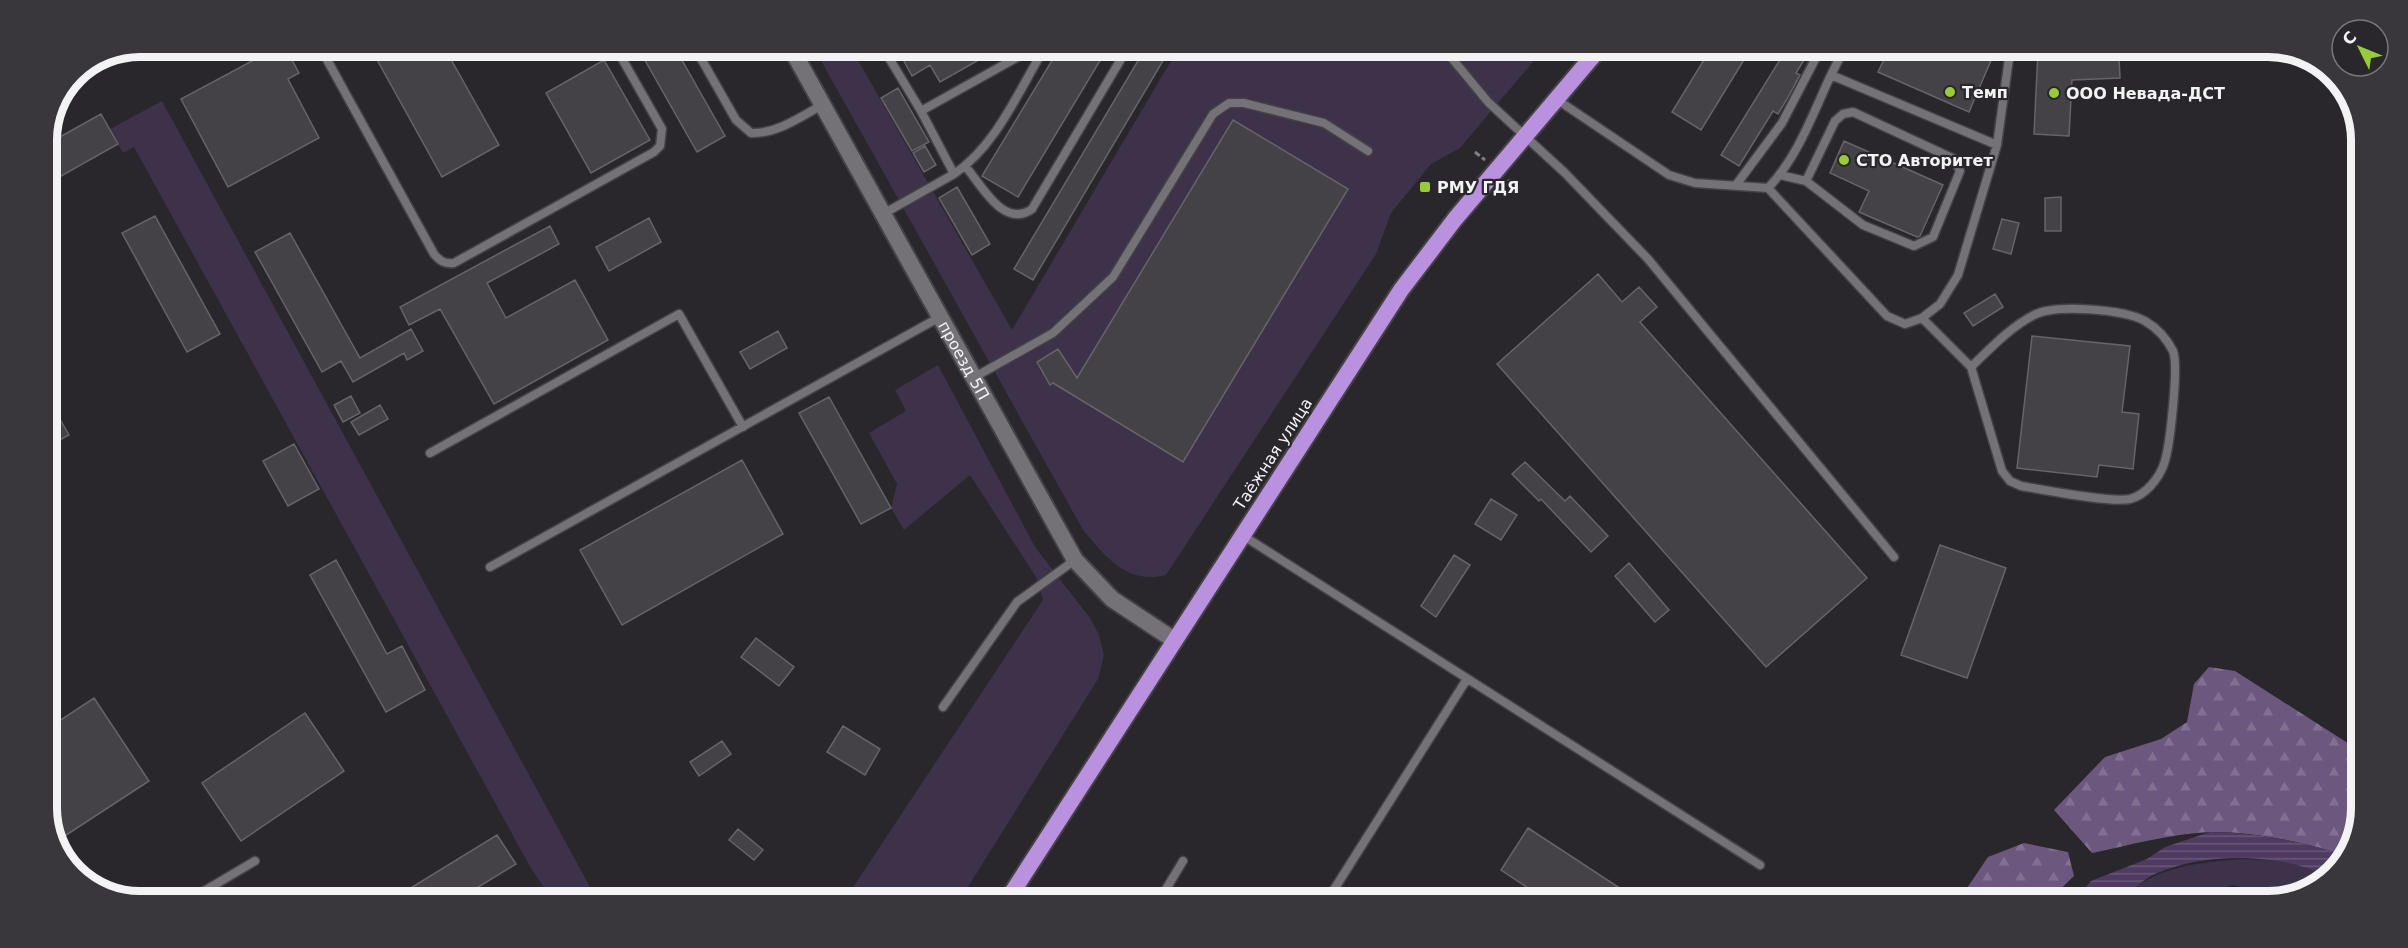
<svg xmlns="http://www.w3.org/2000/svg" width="2408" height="948" viewBox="0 0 2408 948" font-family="'DejaVu Sans',sans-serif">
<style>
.green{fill:#3d3249}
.forest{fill:url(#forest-firs)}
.water{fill:url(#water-rules)}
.building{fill:#444247;stroke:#666369;stroke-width:1.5}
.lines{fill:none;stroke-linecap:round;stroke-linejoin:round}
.service-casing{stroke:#444246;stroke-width:11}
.minor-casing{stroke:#444246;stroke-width:20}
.trunk-casing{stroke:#444246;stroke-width:20}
.path{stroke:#807e83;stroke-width:3;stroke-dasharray:6 3;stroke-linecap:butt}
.service{stroke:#747177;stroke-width:8}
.minor{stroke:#747177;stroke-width:16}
.trunk{stroke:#b991de;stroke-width:16}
.poi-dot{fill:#97cc38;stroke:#29272c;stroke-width:2}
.labels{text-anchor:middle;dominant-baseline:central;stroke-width:4.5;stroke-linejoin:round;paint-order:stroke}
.poi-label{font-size:16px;font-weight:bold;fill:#f3f2f5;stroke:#29272c;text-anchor:start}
.street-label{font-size:16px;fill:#f3f2f5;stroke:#29272c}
.rim{fill:none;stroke:#f3f2f5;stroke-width:8}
</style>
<defs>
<pattern id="forest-firs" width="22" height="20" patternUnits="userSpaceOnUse" patternTransform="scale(1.5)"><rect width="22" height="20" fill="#6c577f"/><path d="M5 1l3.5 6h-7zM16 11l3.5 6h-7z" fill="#817092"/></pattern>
<pattern id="water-rules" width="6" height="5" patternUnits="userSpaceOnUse" patternTransform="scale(1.5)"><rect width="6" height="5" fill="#4f3b61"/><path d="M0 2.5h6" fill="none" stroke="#695878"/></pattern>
</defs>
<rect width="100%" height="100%" fill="#29272c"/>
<!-- green -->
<path class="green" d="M 814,48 L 851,48 L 1012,330 L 1178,49 L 1543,50 L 1460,148 L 1431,164 L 1391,213 L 1376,254 L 1166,575 C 1127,585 1106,557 1083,530 Z
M 162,101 L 596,898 L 551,897 L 532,870 L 134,147 L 123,153 L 110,129 Z
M 938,365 L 1035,547 L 1090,618 L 1099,635 L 1104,655 L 1098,679 L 961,898 L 846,898 L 1043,600 L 1036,577 L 970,475 L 904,530 L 891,508 L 897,484 L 869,433 L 906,411 L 895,390 Z
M 2240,859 C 2272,859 2299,863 2329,876 L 2324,882 L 2284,896 L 2233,885 L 2168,901 L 2115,901 C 2158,867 2186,864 2240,859 Z"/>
<!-- forest -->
<path class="forest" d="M 2209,667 L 2235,671 L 2357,749 L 2356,838 L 2344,855 C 2305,842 2250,831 2209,832 C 2170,834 2130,845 2092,853 L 2054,810 L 2105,757 L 2161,739 L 2187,722 L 2194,684 Z
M 2024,843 L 2068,852 L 2074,876 L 2048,901 L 1979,901 L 1965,891 L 1988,857 Z"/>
<!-- water -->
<path class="water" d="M 2210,832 C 2257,833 2300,841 2344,855 L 2329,876 C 2279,854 2209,851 2157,873 C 2142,879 2129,895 2115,901 C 2105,905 2085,901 2074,901 L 2091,881 L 2147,859 L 2165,847 Z"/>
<!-- building -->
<path class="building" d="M 278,47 L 285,47 L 299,73 L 288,79 L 319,138 L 228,187 L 181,99 Z
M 370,47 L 444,47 L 499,145 L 442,177 Z
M 638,48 L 675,48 L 725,136 L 697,152 Z
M 897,48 L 986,48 L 998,49 L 940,82 L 930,65 L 912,76 Z
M 1059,49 L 1107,49 L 1018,197 L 982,176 Z
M 1145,49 L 1170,49 L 1033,280 L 1014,269 Z
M 1710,50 L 1750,50 L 1701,130 L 1672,112 Z
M 1786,50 L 1810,50 L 1796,73 L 1800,75 L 1787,99 L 1778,114 L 1773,111 L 1739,166 L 1721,155 Z
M 1888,51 L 1995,51 L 1969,112 L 1878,72 Z
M 2038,51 L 2073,53 L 2073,59 L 2119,58 L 2120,78 L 2072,80 L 2069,136 L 2034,134 Z
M 604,60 L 650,140 L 591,173 L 546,93 Z
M 898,88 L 929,142 L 912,151 L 881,98 Z
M 101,114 L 118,144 L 47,184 L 47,144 Z
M 1233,120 L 1348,189 L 1183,462 L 1053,383 L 1050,385 L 1037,362 L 1058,349 L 1077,378 Z
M 1844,141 L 1943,185 L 1920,236 L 1917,237 L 1859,212 L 1869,191 L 1830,173 Z
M 925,146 L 936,165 L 924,172 L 913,153 Z
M 957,187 L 990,244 L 972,255 L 939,198 Z
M 2061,197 L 2061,231 L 2045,231 L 2045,198 Z
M 155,216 L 220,334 L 187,352 L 122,233 Z
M 649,218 L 661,242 L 609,271 L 596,247 Z
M 2002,219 L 2019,223 L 2011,254 L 1993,249 Z
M 550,226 L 559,244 L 487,283 L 506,318 L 575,280 L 608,340 L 494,404 L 440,309 L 409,325 L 400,307 Z
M 290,233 L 360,358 L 411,329 L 423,351 L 407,360 L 404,353 L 353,382 L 341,361 L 322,372 L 255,252 Z
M 1598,274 L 1622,302 L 1639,287 L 1657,307 L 1640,322 L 1867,578 L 1766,667 L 1497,364 Z
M 1995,294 L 2003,307 L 1973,326 L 1964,313 Z
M 778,331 L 787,348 L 750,369 L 740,352 Z
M 2032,336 L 2130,346 L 2122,412 L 2139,414 L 2133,469 L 2099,465 L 2097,477 L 2017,468 Z
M 351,396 L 360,413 L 343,422 L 334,405 Z
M 829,397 L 891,508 L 861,524 L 799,413 Z
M 380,405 L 388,419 L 359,435 L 351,422 Z
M 61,421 L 69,435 L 47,447 L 47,428 Z
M 294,444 L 319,489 L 288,506 L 263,461 Z
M 742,460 L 783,534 L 622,625 L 580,550 Z
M 1525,462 L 1565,501 L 1570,496 L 1608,536 L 1591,552 L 1541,499 L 1539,501 L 1512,474 Z
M 1491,499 L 1517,515 L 1501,540 L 1475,524 Z
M 1940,545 L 2006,568 L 1967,678 L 1901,655 Z
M 1454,555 L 1470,565 L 1436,617 L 1421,606 Z
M 336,560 L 387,654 L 402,646 L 425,690 L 386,712 L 310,575 Z
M 1629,563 L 1669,610 L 1655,622 L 1615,576 Z
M 756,638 L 794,667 L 779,686 L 741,657 Z
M 94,698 L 149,781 L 57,841 L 47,814 L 47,729 Z
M 305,713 L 344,771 L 241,841 L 202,783 Z
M 843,726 L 880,749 L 865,775 L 827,752 Z
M 722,741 L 731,754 L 699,776 L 690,762 Z
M 1528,828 L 1638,900 L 1546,900 L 1501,870 Z
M 738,829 L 763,850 L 754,860 L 729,840 Z
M 497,835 L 516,864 L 462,897 L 396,897 Z"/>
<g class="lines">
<defs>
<path id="service" d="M 320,47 L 434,254 C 440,261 444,264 454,263 L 654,152 L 660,146 L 662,129 L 616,48
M 695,48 L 736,120 L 751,133 C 776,134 801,117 822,105
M 1445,50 L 1488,102 L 1565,173 L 1648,259 L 1894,557
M 1831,75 L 1843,51
M 1556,99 L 1669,175 L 1695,183 L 1768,188 L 1887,316 L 1905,324 L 1922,318 L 1940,304 L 1958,275 L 1997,145 L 2010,51
M 921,111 L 1032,49
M 966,167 C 982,186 1004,229 1032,209 L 1127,49
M 954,174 C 996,146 1018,92 1044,49
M 1780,175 L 1806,181 L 1863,225 L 1914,246 L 1933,237 L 1960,171 L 1954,159 L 1853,112 L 1843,114 L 1835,121 L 1806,181
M 1736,185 L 1782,123 L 1820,50
M 1768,188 C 1798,157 1813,113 1831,75 L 1997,145
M 883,214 L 954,174 L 921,111 L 883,48
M 1922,318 L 1971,367 C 1991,348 2009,328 2034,315 C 2055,304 2124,309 2145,321 C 2157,328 2167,339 2173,351 C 2179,365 2170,447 2164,464 C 2159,478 2146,495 2130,499 C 2110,503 2045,490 2021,486 L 2010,481 L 2002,471 L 1971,367
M 973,378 L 1053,333 L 1113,277 L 1213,114 L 1229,103 L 1244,103 L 1324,123 L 1368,151
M 430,453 L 679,314 L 743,427
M 1242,535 L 1760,865
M 490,567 L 940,317
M 943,707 L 1017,602 L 1075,560
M 194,897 L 255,861
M 1160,899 L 1183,861
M 1328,899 L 1467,679"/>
<g id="minor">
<path id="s1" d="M 791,48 L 1075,560 L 1112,599 L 1174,640"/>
</g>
<path id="trunk" d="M 1008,899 L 1401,290 L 1455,219 L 1598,50"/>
</defs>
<!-- service casing -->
<use href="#service" class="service-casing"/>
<!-- minor casing -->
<use href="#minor" class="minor-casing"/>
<!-- trunk casing -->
<use href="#trunk" class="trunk-casing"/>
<!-- path -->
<path class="path" d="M 1475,152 L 1485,160
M 1508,180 L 1518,189"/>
<!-- service -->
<use href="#service" class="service"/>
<!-- minor -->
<use href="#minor" class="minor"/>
<!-- trunk -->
<use href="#trunk" class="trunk"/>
</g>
<!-- markers -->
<g class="poi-dot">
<circle cx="1950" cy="92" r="6"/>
<circle cx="2054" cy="93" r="6"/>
<circle cx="1844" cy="160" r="6"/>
<rect x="1419" y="181" width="12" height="12" rx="3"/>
</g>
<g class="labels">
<!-- poi labels -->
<g class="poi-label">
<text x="1962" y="92">Темп</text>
<text x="2066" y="93">ООО Невада-ДСТ</text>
<text x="1856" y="160">СТО Авторитет</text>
<text x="1437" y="187">РМУ ГДЯ</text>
</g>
<!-- street labels -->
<g class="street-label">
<text stroke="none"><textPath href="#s1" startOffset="357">проезд 5П</textPath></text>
<text transform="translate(1273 454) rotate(-57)">Таёжная улица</text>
</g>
</g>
<!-- crop -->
<path d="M0 0H2408V948H0ZM140 57H2268A83 83 0 0 1 2351 140V808A83 83 0 0 1 2268 891H140A83 83 0 0 1 57 808V140A83 83 0 0 1 140 57Z" fill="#39373c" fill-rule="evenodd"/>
<path class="rim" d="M140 57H2268A83 83 0 0 1 2351 140V808A83 83 0 0 1 2268 891H140A83 83 0 0 1 57 808V140A83 83 0 0 1 140 57Z"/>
<!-- north arrow -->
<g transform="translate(2360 48) rotate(313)"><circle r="28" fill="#29272c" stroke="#7a787c" stroke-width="1.5"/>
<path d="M0-4.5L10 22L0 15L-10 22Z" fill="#97cc38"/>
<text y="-9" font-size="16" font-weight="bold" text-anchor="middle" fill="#f3f2f5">С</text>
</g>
</svg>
